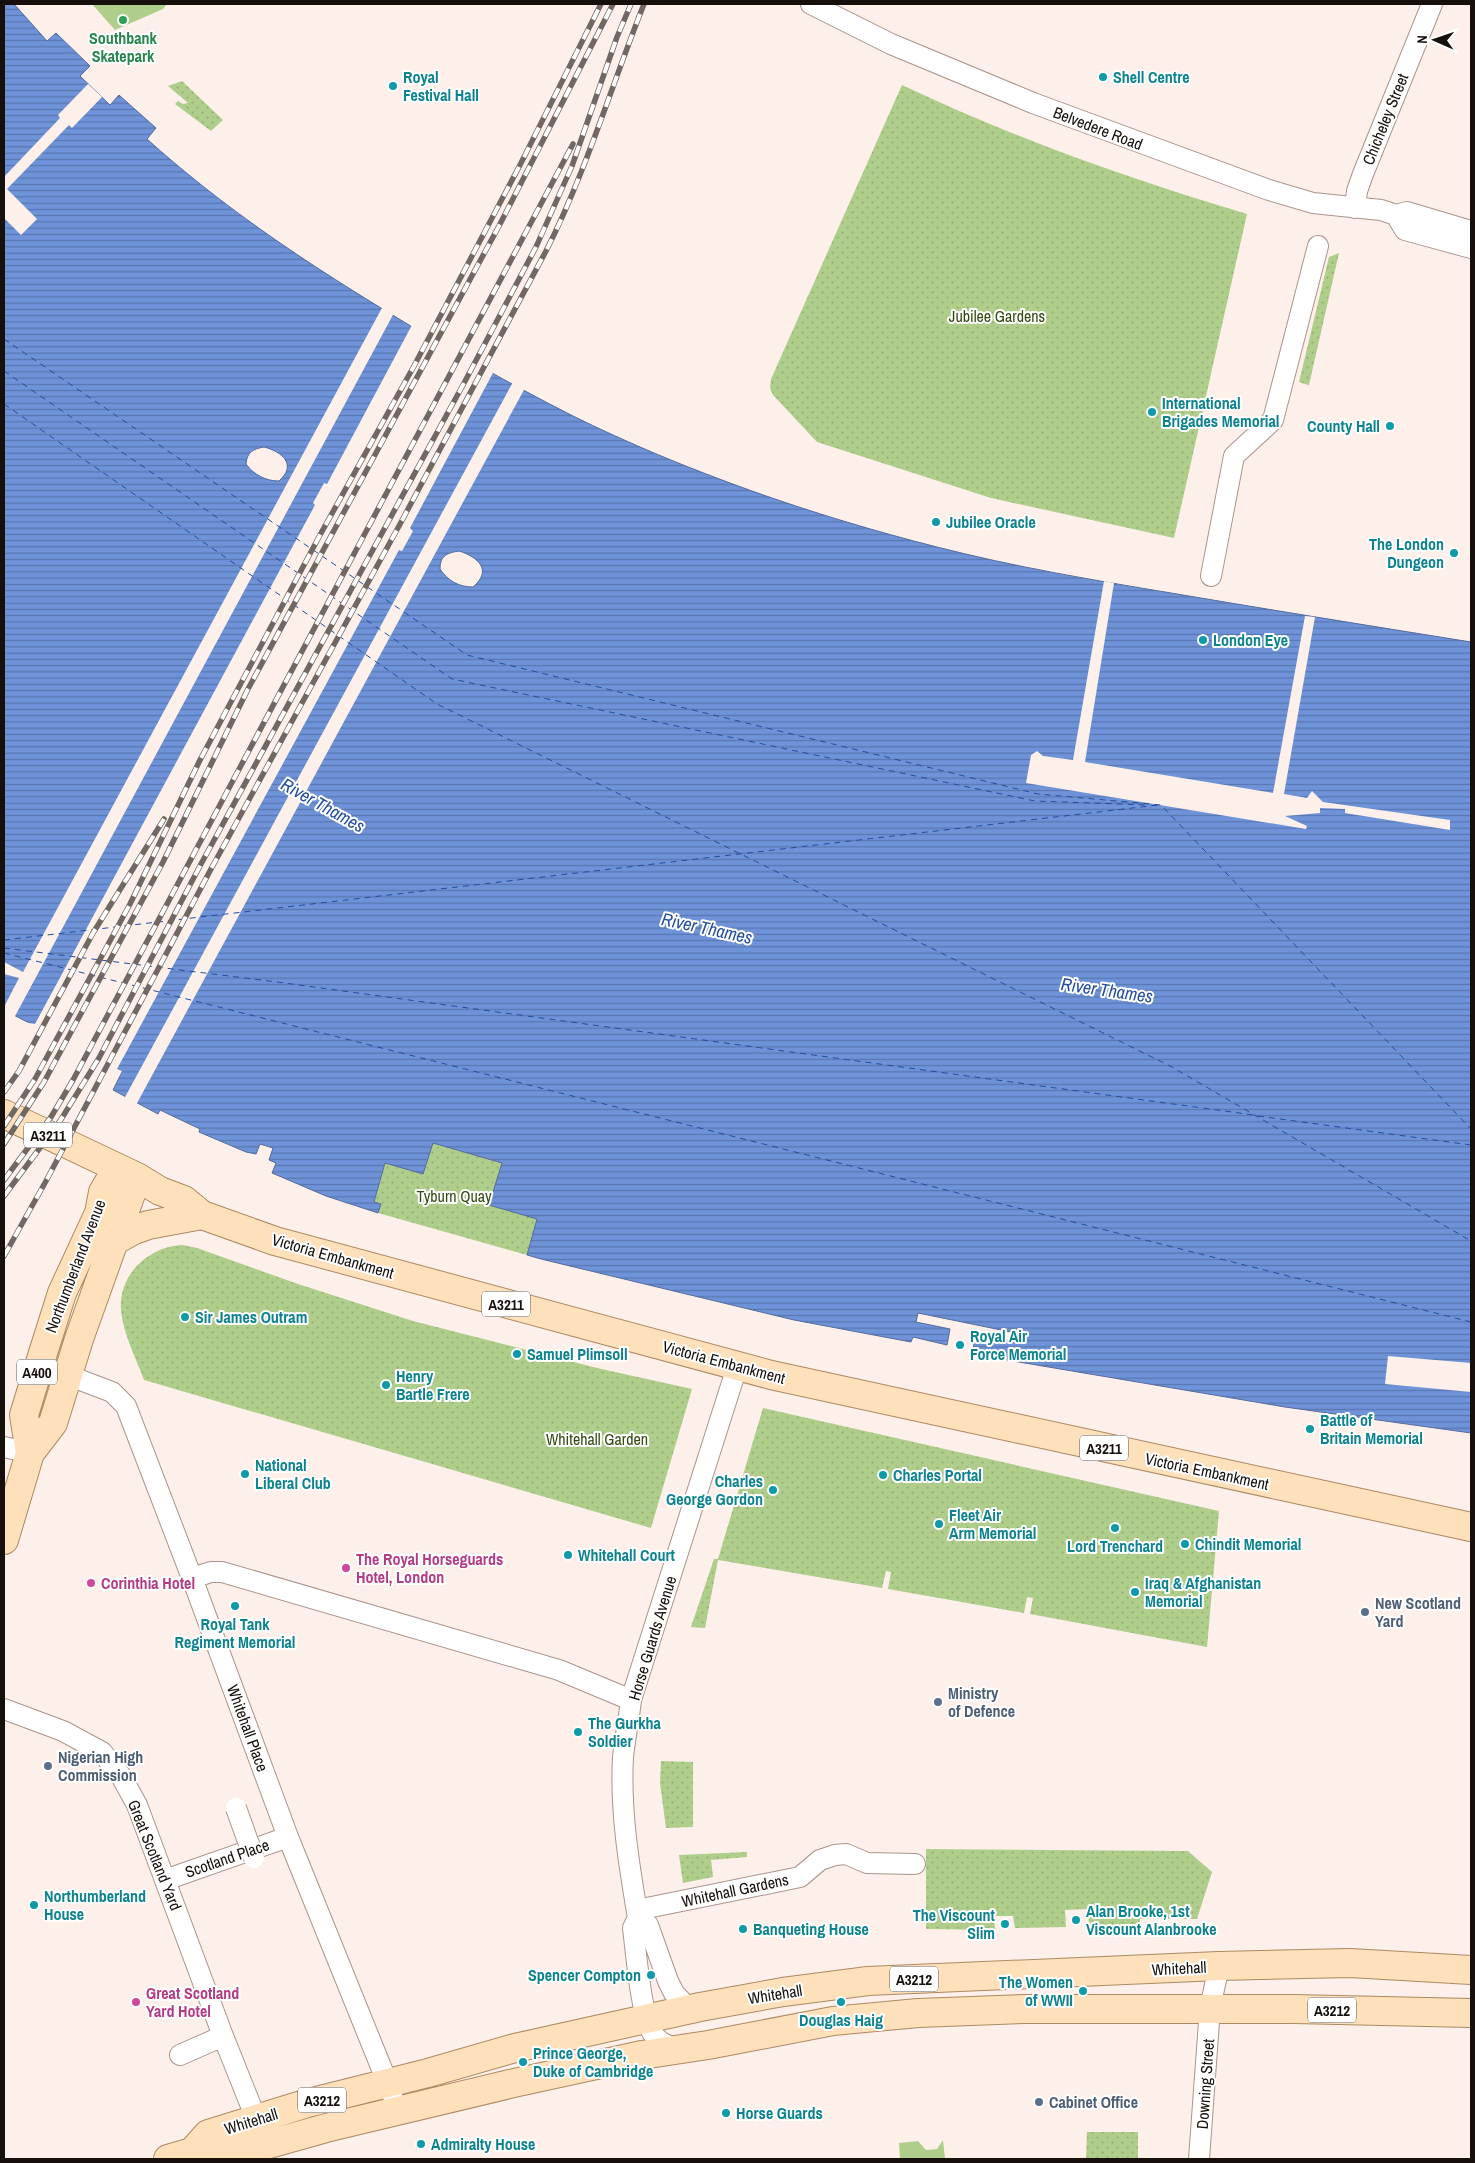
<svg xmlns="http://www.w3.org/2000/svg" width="1475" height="2163" viewBox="0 0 1475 2163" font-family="'Archivo Narrow',sans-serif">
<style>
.grass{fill:url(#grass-dots)}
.garden{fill:#b0ce8b}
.water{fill:url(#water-rules);stroke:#546b9c;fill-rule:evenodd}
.pier{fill:#fdefe9}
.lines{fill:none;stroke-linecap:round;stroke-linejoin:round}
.ferry{stroke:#244da0;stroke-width:1;stroke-dasharray:6 5;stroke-linecap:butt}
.street-casing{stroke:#aa948b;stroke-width:22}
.primary-casing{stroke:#ac8960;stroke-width:30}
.street{stroke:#fff;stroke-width:20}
.primary{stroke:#fee0bb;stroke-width:28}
.rail-casing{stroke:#716863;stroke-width:5.5}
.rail{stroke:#fff;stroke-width:4;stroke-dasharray:11;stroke-linecap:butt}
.street-bridge-casing{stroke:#aa948b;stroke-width:22;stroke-linecap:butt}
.street-bridge{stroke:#fff;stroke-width:20}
.leisure-dot{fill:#2e9e5b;stroke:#fff;stroke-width:2}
.culture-dot{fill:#0f9aa8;stroke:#fff;stroke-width:2}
.hotel-dot{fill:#d1479c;stroke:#fff;stroke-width:2}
.service-dot{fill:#5c6f8a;stroke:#fff;stroke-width:2}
.labels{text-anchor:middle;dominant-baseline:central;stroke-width:4;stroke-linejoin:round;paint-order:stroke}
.shield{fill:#fff;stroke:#5c5755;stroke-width:1}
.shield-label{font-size:15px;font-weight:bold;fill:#160f0c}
.leisure-label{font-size:16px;font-weight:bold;fill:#27864d;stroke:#fff}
.culture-label{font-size:16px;font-weight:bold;fill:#0d838f;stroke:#fff;text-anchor:start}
.street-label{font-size:16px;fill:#160f0c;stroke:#fff}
.park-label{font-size:16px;fill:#344a10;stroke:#fff}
.hotel-label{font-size:16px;font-weight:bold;fill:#b23c85;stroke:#fff;text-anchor:start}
.service-label{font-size:16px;font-weight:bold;fill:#4e5e75;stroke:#fff;text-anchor:start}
.water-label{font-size:18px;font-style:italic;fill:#244da0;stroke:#fff}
</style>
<defs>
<pattern id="grass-dots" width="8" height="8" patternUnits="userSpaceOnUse" patternTransform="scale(1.25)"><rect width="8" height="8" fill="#b0ce8b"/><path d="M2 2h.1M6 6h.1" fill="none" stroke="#97b077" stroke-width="1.8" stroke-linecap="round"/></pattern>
<pattern id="water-rules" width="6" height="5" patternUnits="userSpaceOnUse" patternTransform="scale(1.25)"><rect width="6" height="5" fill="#6e93d9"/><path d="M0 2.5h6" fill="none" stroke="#5976ae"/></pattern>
</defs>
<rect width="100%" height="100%" fill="#fdefe9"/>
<!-- grass -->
<path class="grass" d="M 182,81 L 223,120 L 211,131 L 175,104 L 178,101 L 183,104 L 188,103 L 168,86 Z
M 902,85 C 1014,138 1129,179 1247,214 L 1174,538 L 991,498 L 817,442 L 773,395 L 770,388 L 771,379 Z
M 1339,253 L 1309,385 L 1308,385 L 1299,382 L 1329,257 Z
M 433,1142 L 502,1163 L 537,1219 L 527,1255 L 378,1213 L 381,1205 L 374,1203 L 385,1163 Z
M 183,1245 L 197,1248 L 298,1284 L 413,1321 L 597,1368 L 692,1389 L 651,1528 L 144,1380 C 136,1358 123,1334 121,1310 C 118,1275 149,1246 183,1245 Z
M 763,1408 L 1219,1511 L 1207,1647 L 1030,1614 L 1033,1598 L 1027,1597 L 1024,1613 L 888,1589 L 891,1572 L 886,1571 L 882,1588 L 718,1560 L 705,1628 L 691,1627 L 714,1559 L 718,1559 Z
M 661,1761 L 693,1762 L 693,1827 L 666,1828 L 660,1783 Z
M 926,1849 L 1188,1851 L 1212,1872 L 1197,1919 L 1140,1919 L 1140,1925 L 1089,1926 L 1088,1909 L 1065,1910 L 1066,1927 L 1015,1928 L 1013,1916 L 994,1916 L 995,1930 L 926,1929 Z
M 747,1852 L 747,1857 L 711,1860 L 713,1877 L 683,1883 L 679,1855 Z
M 1087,2132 L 1138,2132 L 1138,2159 L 1086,2159 Z"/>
<!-- garden -->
<path class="garden" d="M 92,4 L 167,4 L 163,9 L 115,30 Z
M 943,2140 L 945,2159 L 900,2159 L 899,2143 L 918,2141 L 926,2150 L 937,2149 Z"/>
<!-- water -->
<path class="water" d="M 4,4 L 14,4 L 47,41 L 56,33 L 90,66 L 80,76 L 110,105 L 119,95 L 156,128 L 147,139 C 219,204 299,258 381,308 C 443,346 506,382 571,415 C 684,471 814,516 937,547 C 1015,567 1093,580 1171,593 C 1271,610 1371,626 1471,642 L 1471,1433 L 1285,1407 L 1007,1360 L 1008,1357 L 973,1349 L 976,1334 L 1010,1341 L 1011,1332 L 918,1313 L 916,1322 L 950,1329 L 947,1345 L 913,1337 L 911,1342 L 794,1320 L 541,1259 L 527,1255 L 537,1219 L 489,1205 L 502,1163 L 433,1143 L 423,1174 L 385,1163 L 374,1202 L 381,1204 L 378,1213 L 326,1196 L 272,1173 L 276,1163 L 269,1160 L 273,1148 L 260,1144 L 256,1154 L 246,1152 L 199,1132 L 200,1129 L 160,1110 L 158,1114 L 113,1090 L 122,1071 L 4,1010 ZM 264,447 C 283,452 297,465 279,481 C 266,481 254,475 246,464 C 247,452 253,449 264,447 ZM 459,551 C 478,557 493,570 473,587 C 459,587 448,581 440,569 C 440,556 446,553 459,551 Z"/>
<!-- pier -->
<path class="pier" d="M 88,84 L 102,97 L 72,128 L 69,125 L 7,189 L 37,219 L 21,235 L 4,218 L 4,177 L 60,118 L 58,115 Z
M 383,306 L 394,313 L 14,1018 L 4,1013 L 4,1007 L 19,978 L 4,974 L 4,962 L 23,972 Z
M 412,325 L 494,371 L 410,528 L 413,531 L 402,551 L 399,550 L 117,1069 L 122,1071 L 111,1092 L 110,1089 L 119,1072 L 23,1022 L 35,1024 L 315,505 L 313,503 L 324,483 L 327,484 Z
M 513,382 L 525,388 L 136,1105 L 124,1099 Z
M 1104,581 L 1114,583 L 1085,762 L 1273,793 L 1305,616 L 1315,617 L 1284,794 L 1307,798 L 1312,791 L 1323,802 L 1450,820 L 1450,830 L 1345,813 L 1345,809 L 1320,808 L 1320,813 L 1285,816 L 1307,826 L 1306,829 L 1026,783 L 1031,755 L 1037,751 L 1043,756 L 1073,760 Z
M 1388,1356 L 1471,1363 L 1471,1392 L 1385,1384 Z"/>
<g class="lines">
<!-- ferry -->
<path class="ferry" d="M 4,339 L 467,655 L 1038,794 L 1161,805 L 1471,1129
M 4,371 L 452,679 L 1035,801 L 1148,805
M 4,404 L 437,704 L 1172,1067 L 1471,1241
M 4,940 L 1158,805
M 4,948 L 277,982 L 1254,1115
M 4,953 L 1471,1322
M 1258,1116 L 1471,1145"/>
<defs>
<path id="street" d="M 811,4 L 891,44 L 1033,103 L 1269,190 L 1313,203 L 1381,210 L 1396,215 L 1407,212 L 1471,231
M 1355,208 L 1357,191 L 1363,174 L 1432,4
M 1396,215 L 1405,230 L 1471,248
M 1211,576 L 1234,456 L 1273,420 L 1318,246
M 67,1375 L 112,1392 L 126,1406 L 192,1578 L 288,1837 L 392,2094
M 4,1447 L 30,1453
M 192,1578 L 211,1572 L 222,1572 L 559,1670 L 631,1700
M 4,1709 L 63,1731 L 102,1752 L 121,1776 L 137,1805 L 223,2036 L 261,2131
M 165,1880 L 288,1837
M 637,1910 L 800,1877 L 820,1860 L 835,1855 L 846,1854 L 867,1863 L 915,1864
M 638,1918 L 648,1925 L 668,1981 L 674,1993 L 690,2010
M 681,2048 C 670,2048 657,2042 652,2032 C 641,2016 636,1951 633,1928 L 638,1918 C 629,1865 620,1811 623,1757 C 625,1738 629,1719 631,1700 L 737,1367
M 180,2055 L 223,2036
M 1199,2159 L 1210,2008 L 1219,1966"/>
<path id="primary" d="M 4,1114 L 137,1177 L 160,1191 L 184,1200 L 202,1215 L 275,1241 L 771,1375 L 1471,1527
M 116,1240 L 134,1230 L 148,1225 L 202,1215
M 30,1453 L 24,1415 L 43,1353 L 62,1293 L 99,1213 L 103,1192 L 117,1168
M 4,1540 L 30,1453 L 53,1423 L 79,1339 L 137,1177
M 192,2152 L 208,2134 L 308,2103 L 428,2073 L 515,2048 L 700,2007 L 783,1992 L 868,1981 L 1219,1966 L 1350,1963 L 1471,1970
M 168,2159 L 192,2152 L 216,2159 L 326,2128 L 514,2083 L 642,2055 L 708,2045 L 833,2021 L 918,2013 L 1025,2009 L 1294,2009 L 1471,2013"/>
</defs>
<!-- street casing -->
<use href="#street" class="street-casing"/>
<!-- primary casing -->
<use href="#primary" class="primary-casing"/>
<!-- street -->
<use href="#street" class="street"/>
<!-- primary -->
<use href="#primary" class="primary"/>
<defs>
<path id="rail" d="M 4,1092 L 19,1071 L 93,933 L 164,819
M 4,1126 L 35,1079 L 130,904 L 200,760 L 320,535 L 414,366 L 520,165 L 601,4
M 4,1144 L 44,1082 L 163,862 L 248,689 L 499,226 L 613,4
M 4,1180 L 51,1117 L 73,1080 L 573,144
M 4,1196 L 60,1121 L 99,1058 L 201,864 L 463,385 L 536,247 L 572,166 L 617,37 L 631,4
M 4,1256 L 46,1181 L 211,869 L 399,526 L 546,251 C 586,172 611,87 644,4"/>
</defs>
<!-- rail casing -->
<use href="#rail" class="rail-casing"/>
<!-- rail -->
<use href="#rail" class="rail"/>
<defs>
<path id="street-bridge" d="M 236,1808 L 254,1858"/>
</defs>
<!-- street-bridge casing -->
<use href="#street-bridge" class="street-bridge-casing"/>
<!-- street-bridge -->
<use href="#street-bridge" class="street-bridge"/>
</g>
<!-- markers -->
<circle class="leisure-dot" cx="123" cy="20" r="5"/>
<g class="culture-dot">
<circle cx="1103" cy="77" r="5"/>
<circle cx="393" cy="86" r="5"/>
<circle cx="1152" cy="412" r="5"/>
<circle cx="1390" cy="426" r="5"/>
<circle cx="936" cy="522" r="5"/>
<circle cx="1454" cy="553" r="5"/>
<circle cx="1203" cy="640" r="5"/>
<circle cx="185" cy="1317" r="5"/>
<circle cx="960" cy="1345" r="5"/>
<circle cx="517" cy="1354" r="5"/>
<circle cx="386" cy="1385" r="5"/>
<circle cx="1310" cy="1429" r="5"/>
<circle cx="245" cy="1474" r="5"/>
<circle cx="883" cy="1475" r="5"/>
<circle cx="773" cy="1490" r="5"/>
<circle cx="939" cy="1524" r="5"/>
<circle cx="1115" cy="1528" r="5"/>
<circle cx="1185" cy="1544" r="5"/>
<circle cx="568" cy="1555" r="5"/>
<circle cx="1135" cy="1592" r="5"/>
<circle cx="235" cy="1606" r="5"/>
<circle cx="578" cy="1732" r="5"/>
<circle cx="34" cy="1905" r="5"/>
<circle cx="1076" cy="1920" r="5"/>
<circle cx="1005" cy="1924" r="5"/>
<circle cx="743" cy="1929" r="5"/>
<circle cx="651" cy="1975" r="5"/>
<circle cx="1083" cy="1991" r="5"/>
<circle cx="841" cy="2002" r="5"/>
<circle cx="523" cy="2062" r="5"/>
<circle cx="726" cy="2113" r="5"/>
<circle cx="421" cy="2144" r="5"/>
</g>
<g class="hotel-dot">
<circle cx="346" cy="1568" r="5"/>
<circle cx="91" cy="1583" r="5"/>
<circle cx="136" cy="2002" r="5"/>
</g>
<g class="service-dot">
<circle cx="1365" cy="1612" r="5"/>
<circle cx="938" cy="1702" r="5"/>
<circle cx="48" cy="1766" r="5"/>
<circle cx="1039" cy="2102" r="5"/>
</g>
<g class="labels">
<!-- shield labels -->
<g class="shield">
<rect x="24" y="1122.5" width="48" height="25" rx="4"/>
<rect x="482" y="1291.5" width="48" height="25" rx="4"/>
<rect x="17" y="1359.5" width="40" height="25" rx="4"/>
<rect x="1080" y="1435.5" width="48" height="25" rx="4"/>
<rect x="890" y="1966.5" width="48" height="25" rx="4"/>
<rect x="1308" y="1997.5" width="48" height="25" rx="4"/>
<rect x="298" y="2087.5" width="48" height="25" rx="4"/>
</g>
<g class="shield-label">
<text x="48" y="1135">A3211</text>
<text x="506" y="1304">A3211</text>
<text x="37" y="1372">A400</text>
<text x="1104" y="1448">A3211</text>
<text x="914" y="1979">A3212</text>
<text x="1332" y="2010">A3212</text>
<text x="322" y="2100">A3212</text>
</g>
<!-- leisure labels -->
<g class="leisure-label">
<text x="123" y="38">Southbank<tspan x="123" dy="18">Skatepark</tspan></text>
</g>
<!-- culture labels -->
<g class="culture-label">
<text x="403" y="77">Royal<tspan x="403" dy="18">Festival Hall</tspan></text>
<text x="1113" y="77">Shell Centre</text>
<text x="1162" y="403">International<tspan x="1162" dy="18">Brigades Memorial</tspan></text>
<text x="1380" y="426" text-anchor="end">County Hall</text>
<text x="946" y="522">Jubilee Oracle</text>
<text x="1444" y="544" text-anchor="end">The London<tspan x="1444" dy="18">Dungeon</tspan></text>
<text x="1213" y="640">London Eye</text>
<text x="195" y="1317">Sir James Outram</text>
<text x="970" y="1336">Royal Air<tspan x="970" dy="18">Force Memorial</tspan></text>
<text x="527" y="1354">Samuel Plimsoll</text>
<text x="396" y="1376">Henry<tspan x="396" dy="18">Bartle Frere</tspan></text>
<text x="1320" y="1420">Battle of<tspan x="1320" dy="18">Britain Memorial</tspan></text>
<text x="255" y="1465">National<tspan x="255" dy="18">Liberal Club</tspan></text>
<text x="893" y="1475">Charles Portal</text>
<text x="763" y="1481" text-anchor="end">Charles<tspan x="763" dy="18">George Gordon</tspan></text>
<text x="949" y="1515">Fleet Air<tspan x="949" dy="18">Arm Memorial</tspan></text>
<text x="1195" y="1544">Chindit Memorial</text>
<text x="1115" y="1546" text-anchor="middle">Lord Trenchard</text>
<text x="578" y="1555">Whitehall Court</text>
<text x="1145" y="1583">Iraq &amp; Afghanistan<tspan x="1145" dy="18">Memorial</tspan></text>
<text x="235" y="1624" text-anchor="middle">Royal Tank<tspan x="235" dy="18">Regiment Memorial</tspan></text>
<text x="588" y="1723">The Gurkha<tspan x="588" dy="18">Soldier</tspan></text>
<text x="44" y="1896">Northumberland<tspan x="44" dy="18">House</tspan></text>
<text x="1086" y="1911">Alan Brooke, 1st<tspan x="1086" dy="18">Viscount Alanbrooke</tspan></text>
<text x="995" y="1915" text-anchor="end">The Viscount<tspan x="995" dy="18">Slim</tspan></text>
<text x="753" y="1929">Banqueting House</text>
<text x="641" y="1975" text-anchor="end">Spencer Compton</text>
<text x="1073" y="1982" text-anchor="end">The Women<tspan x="1073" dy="18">of WWII</tspan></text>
<text x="841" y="2020" text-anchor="middle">Douglas Haig</text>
<text x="533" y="2053">Prince George,<tspan x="533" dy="18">Duke of Cambridge</tspan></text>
<text x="736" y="2113">Horse Guards</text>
<text x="431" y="2144">Admiralty House</text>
</g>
<!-- street labels -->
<g class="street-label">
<text transform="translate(1385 119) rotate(-68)">Chicheley Street</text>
<text transform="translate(1098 128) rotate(21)">Belvedere Road</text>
<text transform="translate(333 1256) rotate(16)">Victoria Embankment</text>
<text transform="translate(75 1266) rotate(-69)">Northumberland Avenue</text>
<text transform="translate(724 1362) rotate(15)">Victoria Embankment</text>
<text transform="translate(1207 1471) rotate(12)">Victoria Embankment</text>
<text transform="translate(652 1638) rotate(-73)">Horse Guards Avenue</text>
<text transform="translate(248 1728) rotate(70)">Whitehall Place</text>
<text transform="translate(155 1855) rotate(68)">Great Scotland Yard</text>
<text transform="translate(227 1858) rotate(-19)">Scotland Place</text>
<text transform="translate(735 1890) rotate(-12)">Whitehall Gardens</text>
<text transform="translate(1179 1968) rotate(-3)">Whitehall</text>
<text transform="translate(775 1994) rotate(-9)">Whitehall</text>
<text transform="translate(1205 2084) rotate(-86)">Downing Street</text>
<text transform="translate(251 2121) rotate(-17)">Whitehall</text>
</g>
<!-- park labels -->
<g class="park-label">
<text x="997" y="316">Jubilee Gardens</text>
<text x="454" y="1196">Tyburn Quay</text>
<text x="597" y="1439">Whitehall Garden</text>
</g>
<!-- hotel labels -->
<g class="hotel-label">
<text x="356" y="1559">The Royal Horseguards<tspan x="356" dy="18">Hotel, London</tspan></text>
<text x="101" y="1583">Corinthia Hotel</text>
<text x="146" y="1993">Great Scotland<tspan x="146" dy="18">Yard Hotel</tspan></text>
</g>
<!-- service labels -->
<g class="service-label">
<text x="1375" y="1603">New Scotland<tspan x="1375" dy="18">Yard</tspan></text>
<text x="948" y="1693">Ministry<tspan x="948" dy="18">of Defence</tspan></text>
<text x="58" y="1757">Nigerian High<tspan x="58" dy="18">Commission</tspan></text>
<text x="1049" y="2102">Cabinet Office</text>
</g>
<!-- water labels -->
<g class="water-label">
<text transform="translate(323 805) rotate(29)">River Thames</text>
<text transform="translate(707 928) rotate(12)">River Thames</text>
<text transform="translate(1107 990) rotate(8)">River Thames</text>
</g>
</g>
<!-- border -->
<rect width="1475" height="2163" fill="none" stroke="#160f0c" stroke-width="10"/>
<!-- north arrow -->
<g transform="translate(1435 40) rotate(272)" stroke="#ffffff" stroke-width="4" paint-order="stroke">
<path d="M0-4L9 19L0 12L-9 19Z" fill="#160f0c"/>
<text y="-8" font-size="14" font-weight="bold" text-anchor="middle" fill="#160f0c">N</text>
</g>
</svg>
